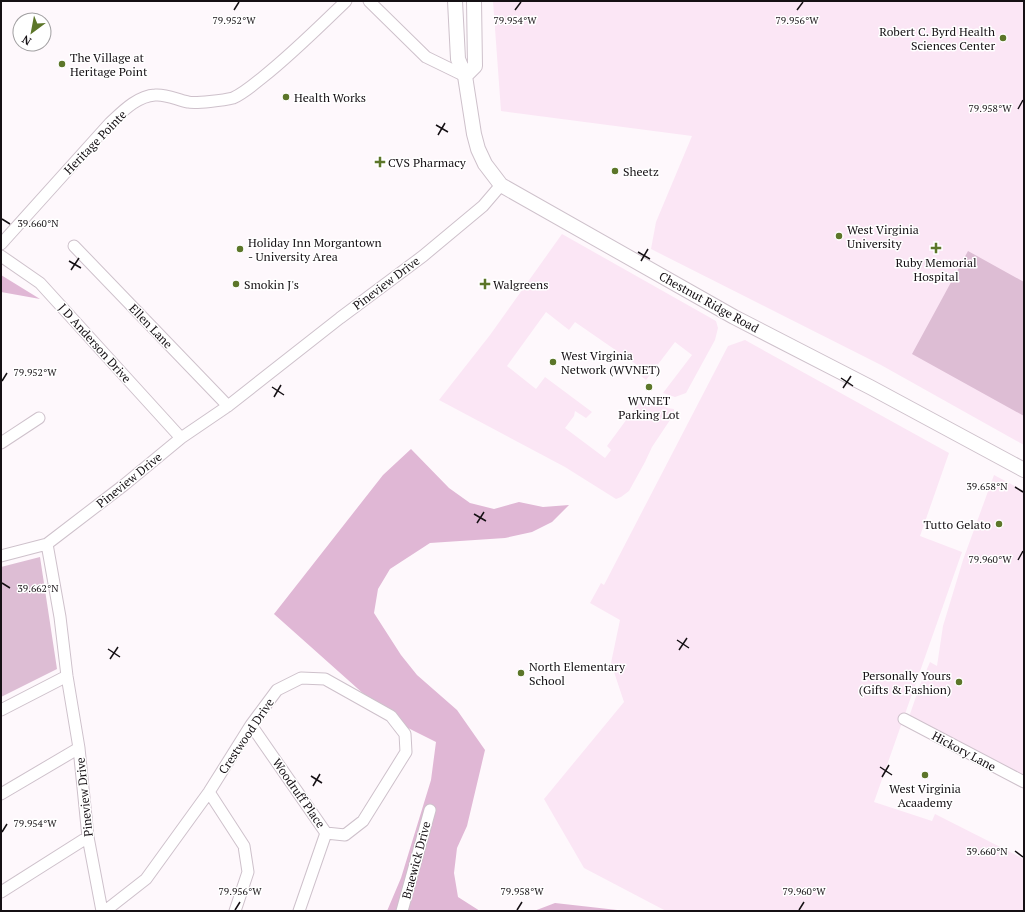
<svg xmlns="http://www.w3.org/2000/svg" width="1025" height="912" viewBox="0 0 1025 912" font-family="'PT Serif',serif">
<style>
.built{fill:#fbe6f5}
.green{fill:#ddbdd4}
.forest{fill:#e0b7d5}
.lines{fill:none;stroke-linecap:round;stroke-linejoin:round}
.minor-casing{stroke:#cec1cb;stroke-width:13}
.major-casing{stroke:#cec1cb;stroke-width:16}
.minor{stroke:#fff;stroke-width:11}
.major{stroke:#fff;stroke-width:14}
.ticks{fill:none;stroke:#151014;stroke-width:1.5}
.poi-dot{fill:#5c7629;stroke:#fff;stroke-width:1.5}
.labels{text-anchor:middle;dominant-baseline:central;stroke-width:3;stroke-linejoin:round;paint-order:stroke}
.poi-label{font-size:12px;fill:#151014;stroke:#fff;text-anchor:start}
.street-label{font-size:12px;fill:#151014;stroke:#fff}
.ticks-label{font-size:10px;text-anchor:middle;fill:#151014;stroke:#fff;stroke-width:3;stroke-linejoin:round;paint-order:stroke}
</style>
<rect width="100%" height="100%" fill="#fef8fc"/>
<!-- built -->
<path class="built" d="M 493,1 L 1024,1 L 1024,445 L 881,365 L 651,249 L 656,222 L 692,136 L 501,111 Z
M 562,234 L 716,321 L 718,328 L 715,340 L 686,393 L 675,397 L 663,393 L 692,355 L 675,342 L 646,380 L 636,372 L 640,367 L 575,322 L 569,330 L 546,312 L 507,366 L 536,389 L 545,377 L 592,412 L 586,418 L 575,411 L 574,416 L 565,428 L 605,458 L 611,450 L 607,446 L 635,408 L 645,398 L 649,396 L 656,402 L 667,408 L 674,409 L 674,414 L 652,447 L 645,462 L 629,491 L 621,497 L 616,499 L 565,467 L 439,400 L 490,335 Z
M 745,340 L 949,453 L 920,536 L 962,552 L 874,802 L 932,821 L 935,814 L 1024,859 L 1024,911 L 666,911 L 584,868 L 544,799 L 624,702 L 611,663 L 620,620 L 590,603 L 601,583 L 604,585 L 728,346 Z
M 994,475 L 1024,491 L 1024,778 L 909,717 L 920,685 L 930,662 L 937,666 L 943,626 L 963,560 Z"/>
<!-- green -->
<path class="green" d="M 968,251 L 1024,282 L 1024,416 L 912,354 Z
M 40,557 L 57,669 L 1,697 L 1,567 Z"/>
<!-- forest -->
<path class="forest" d="M 1,275 L 40,299 L 1,292 Z
M 411,449 L 449,488 L 470,503 L 494,509 L 519,502 L 543,507 L 569,505 L 552,522 L 532,532 L 505,538 L 430,543 L 390,569 L 378,589 L 374,613 L 401,655 L 417,675 L 457,710 L 485,750 L 467,826 L 457,848 L 454,873 L 458,897 L 480,911 L 387,911 L 401,878 L 431,780 L 436,742 L 394,721 L 274,614 L 383,475 Z
M 555,903 L 626,911 L 534,911 Z"/>
<g class="lines">
<defs>
<path id="minor" d="M 369,1 L 426,57 L 465,76
M 1,244 L 110,123 C 122,112 137,96 155,95 C 167,94 177,100 188,102 C 195,104 225,100 233,98 C 244,93 253,85 263,77 C 292,54 319,27 346,1
M 74,246 L 228,406
M 1,256 L 40,283 L 181,438
M 1,443 L 39,418
M 47,544 L 60,617 L 67,676 L 79,748 L 88,837 L 102,911
M 1,556 L 47,544 L 124,485 L 181,438 L 228,406 L 340,318 L 423,256 L 483,206 L 501,185
M 1,710 L 67,676
M 904,719 L 1024,782
M 251,725 L 326,833 L 299,911
M 209,792 L 244,846 L 248,872 L 235,911
M 1,794 L 79,748
M 1,892 L 88,837
M 105,911 L 146,879 L 209,792 L 251,725 L 277,690 L 301,678 L 325,679 L 391,716 L 405,734 L 406,752 L 363,821 L 345,835 L 326,833
M 402,911 L 430,810"/>
<path id="major" d="M 455,1 L 458,59 L 465,76 L 474,134 L 478,149 L 485,164 L 501,185 L 734,317 L 870,387 L 1024,470
M 465,76 L 475,66 L 474,1"/>
</defs>
<!-- minor casing -->
<use href="#minor" class="minor-casing"/>
<!-- major casing -->
<use href="#major" class="major-casing"/>
<!-- minor -->
<use href="#minor" class="minor"/>
<!-- major -->
<use href="#major" class="major"/>
</g>
<!-- ticks -->
<path class="ticks" d="M 234,10 L 239,2M 515,10 L 521,2M 797,10 L 803,2M 1018,109 L 1023,100M 436,125 L 448,132M 438,135 L 445,123M 2,219 L 10,224M 638,252 L 650,259M 69,261 L 81,268M 641,261 L 648,249M 71,270 L 79,258M 841,378 L 853,386M 2,381 L 7,373M 272,387 L 284,395M 843,388 L 851,376M 274,397 L 281,385M 1015,487 L 1023,492M 474,514 L 486,521M 477,523 L 484,512M 1018,560 L 1023,551M 2,583 L 10,588M 677,640 L 689,648M 108,649 L 120,657M 679,650 L 687,638M 110,659 L 118,647M 880,767 L 892,775M 311,776 L 322,783M 882,777 L 889,765M 313,786 L 320,774M 2,832 L 7,824M 1015,851 L 1023,857M 235,910 L 240,902M 517,910 L 522,902M 799,910 L 804,902"/>
<!-- markers -->
<g class="poi-dot">
<circle cx="1003" cy="38" r="4"/>
<circle cx="62" cy="64" r="4"/>
<circle cx="286" cy="97" r="4"/>
<path d="M378 156h4v4h4v4h-4v4h-4v-4h-4v-4h4z"/>
<circle cx="615" cy="171" r="4"/>
<circle cx="839" cy="236" r="4"/>
<path d="M934 242h4v4h4v4h-4v4h-4v-4h-4v-4h4z"/>
<circle cx="240" cy="249" r="4"/>
<circle cx="236" cy="284" r="4"/>
<path d="M483 278h4v4h4v4h-4v4h-4v-4h-4v-4h4z"/>
<circle cx="553" cy="362" r="4"/>
<circle cx="649" cy="387" r="4"/>
<circle cx="999" cy="524" r="4"/>
<circle cx="521" cy="673" r="4"/>
<circle cx="959" cy="682" r="4"/>
<circle cx="925" cy="775" r="4"/>
</g>
<g class="labels">
<!-- poi labels -->
<g class="poi-label">
<text x="995" y="31" text-anchor="end">Robert C. Byrd Health<tspan x="995" dy="14">Sciences Center</tspan></text>
<text x="70" y="57">The Village at<tspan x="70" dy="14">Heritage Point</tspan></text>
<text x="294" y="97">Health Works</text>
<text x="388" y="162">CVS Pharmacy</text>
<text x="623" y="171">Sheetz</text>
<text x="847" y="229">West Virginia<tspan x="847" dy="14">University</tspan></text>
<text x="248" y="242">Holiday Inn Morgantown<tspan x="248" dy="14">- University Area</tspan></text>
<text x="936" y="262" text-anchor="middle">Ruby Memorial<tspan x="936" dy="14">Hospital</tspan></text>
<text x="244" y="284">Smokin J's</text>
<text x="493" y="284">Walgreens</text>
<text x="561" y="355">West Virginia<tspan x="561" dy="14">Network (WVNET)</tspan></text>
<text x="649" y="400" text-anchor="middle">WVNET<tspan x="649" dy="14">Parking Lot</tspan></text>
<text x="991" y="524" text-anchor="end">Tutto Gelato</text>
<text x="529" y="666">North Elementary<tspan x="529" dy="14">School</tspan></text>
<text x="951" y="675" text-anchor="end">Personally Yours<tspan x="951" dy="14">(Gifts &amp; Fashion)</tspan></text>
<text x="925" y="788" text-anchor="middle">West Virginia<tspan x="925" dy="14">Acaademy</tspan></text>
</g>
<!-- street labels -->
<g class="street-label">
<text transform="translate(95 142) rotate(-46)">Heritage Pointe</text>
<text transform="translate(386 283) rotate(-37)">Pineview Drive</text>
<text transform="translate(709 302) rotate(29)">Chestnut Ridge Road</text>
<text transform="translate(151 326) rotate(46)">Ellen Lane</text>
<text transform="translate(95 343) rotate(48)">J D Anderson Drive</text>
<text transform="translate(129 480) rotate(-39)">Pineview Drive</text>
<text transform="translate(246 736) rotate(-56)">Crestwood Drive</text>
<text transform="translate(964 751) rotate(28)">Hickory Lane</text>
<text transform="translate(299 793) rotate(55)">Woodruff Place</text>
<text transform="translate(84 797) rotate(-96)">Pineview Drive</text>
<text transform="translate(416 860) rotate(-75)">Braewick Drive</text>
</g>
</g>
<g class="ticks-label">
<text x="234" y="24">79.952°W</text>
<text x="515" y="24">79.954°W</text>
<text x="797" y="24">79.956°W</text>
<text x="990" y="112">79.958°W</text>
<text x="38" y="227">39.660°N</text>
<text x="35" y="376">79.952°W</text>
<text x="987" y="490">39.658°N</text>
<text x="990" y="563">79.960°W</text>
<text x="38" y="592">39.662°N</text>
<text x="35" y="827">79.954°W</text>
<text x="987" y="855">39.660°N</text>
<text x="240" y="895">79.956°W</text>
<text x="522" y="895">79.958°W</text>
<text x="804" y="895">79.960°W</text>
</g>
<!-- border -->
<rect width="1025" height="912" fill="none" stroke="#151014" stroke-width="4"/>
<!-- north arrow -->
<g transform="translate(32 32) rotate(212)"><circle r="19" fill="#ffffff" stroke="#a19fa1"/>
<path d="M0-3L7 15L0 10L-7 15Z" fill="#5c7629"/>
<text y="-6" font-size="11" font-weight="bold" text-anchor="middle" fill="#151014">N</text>
</g>
</svg>
